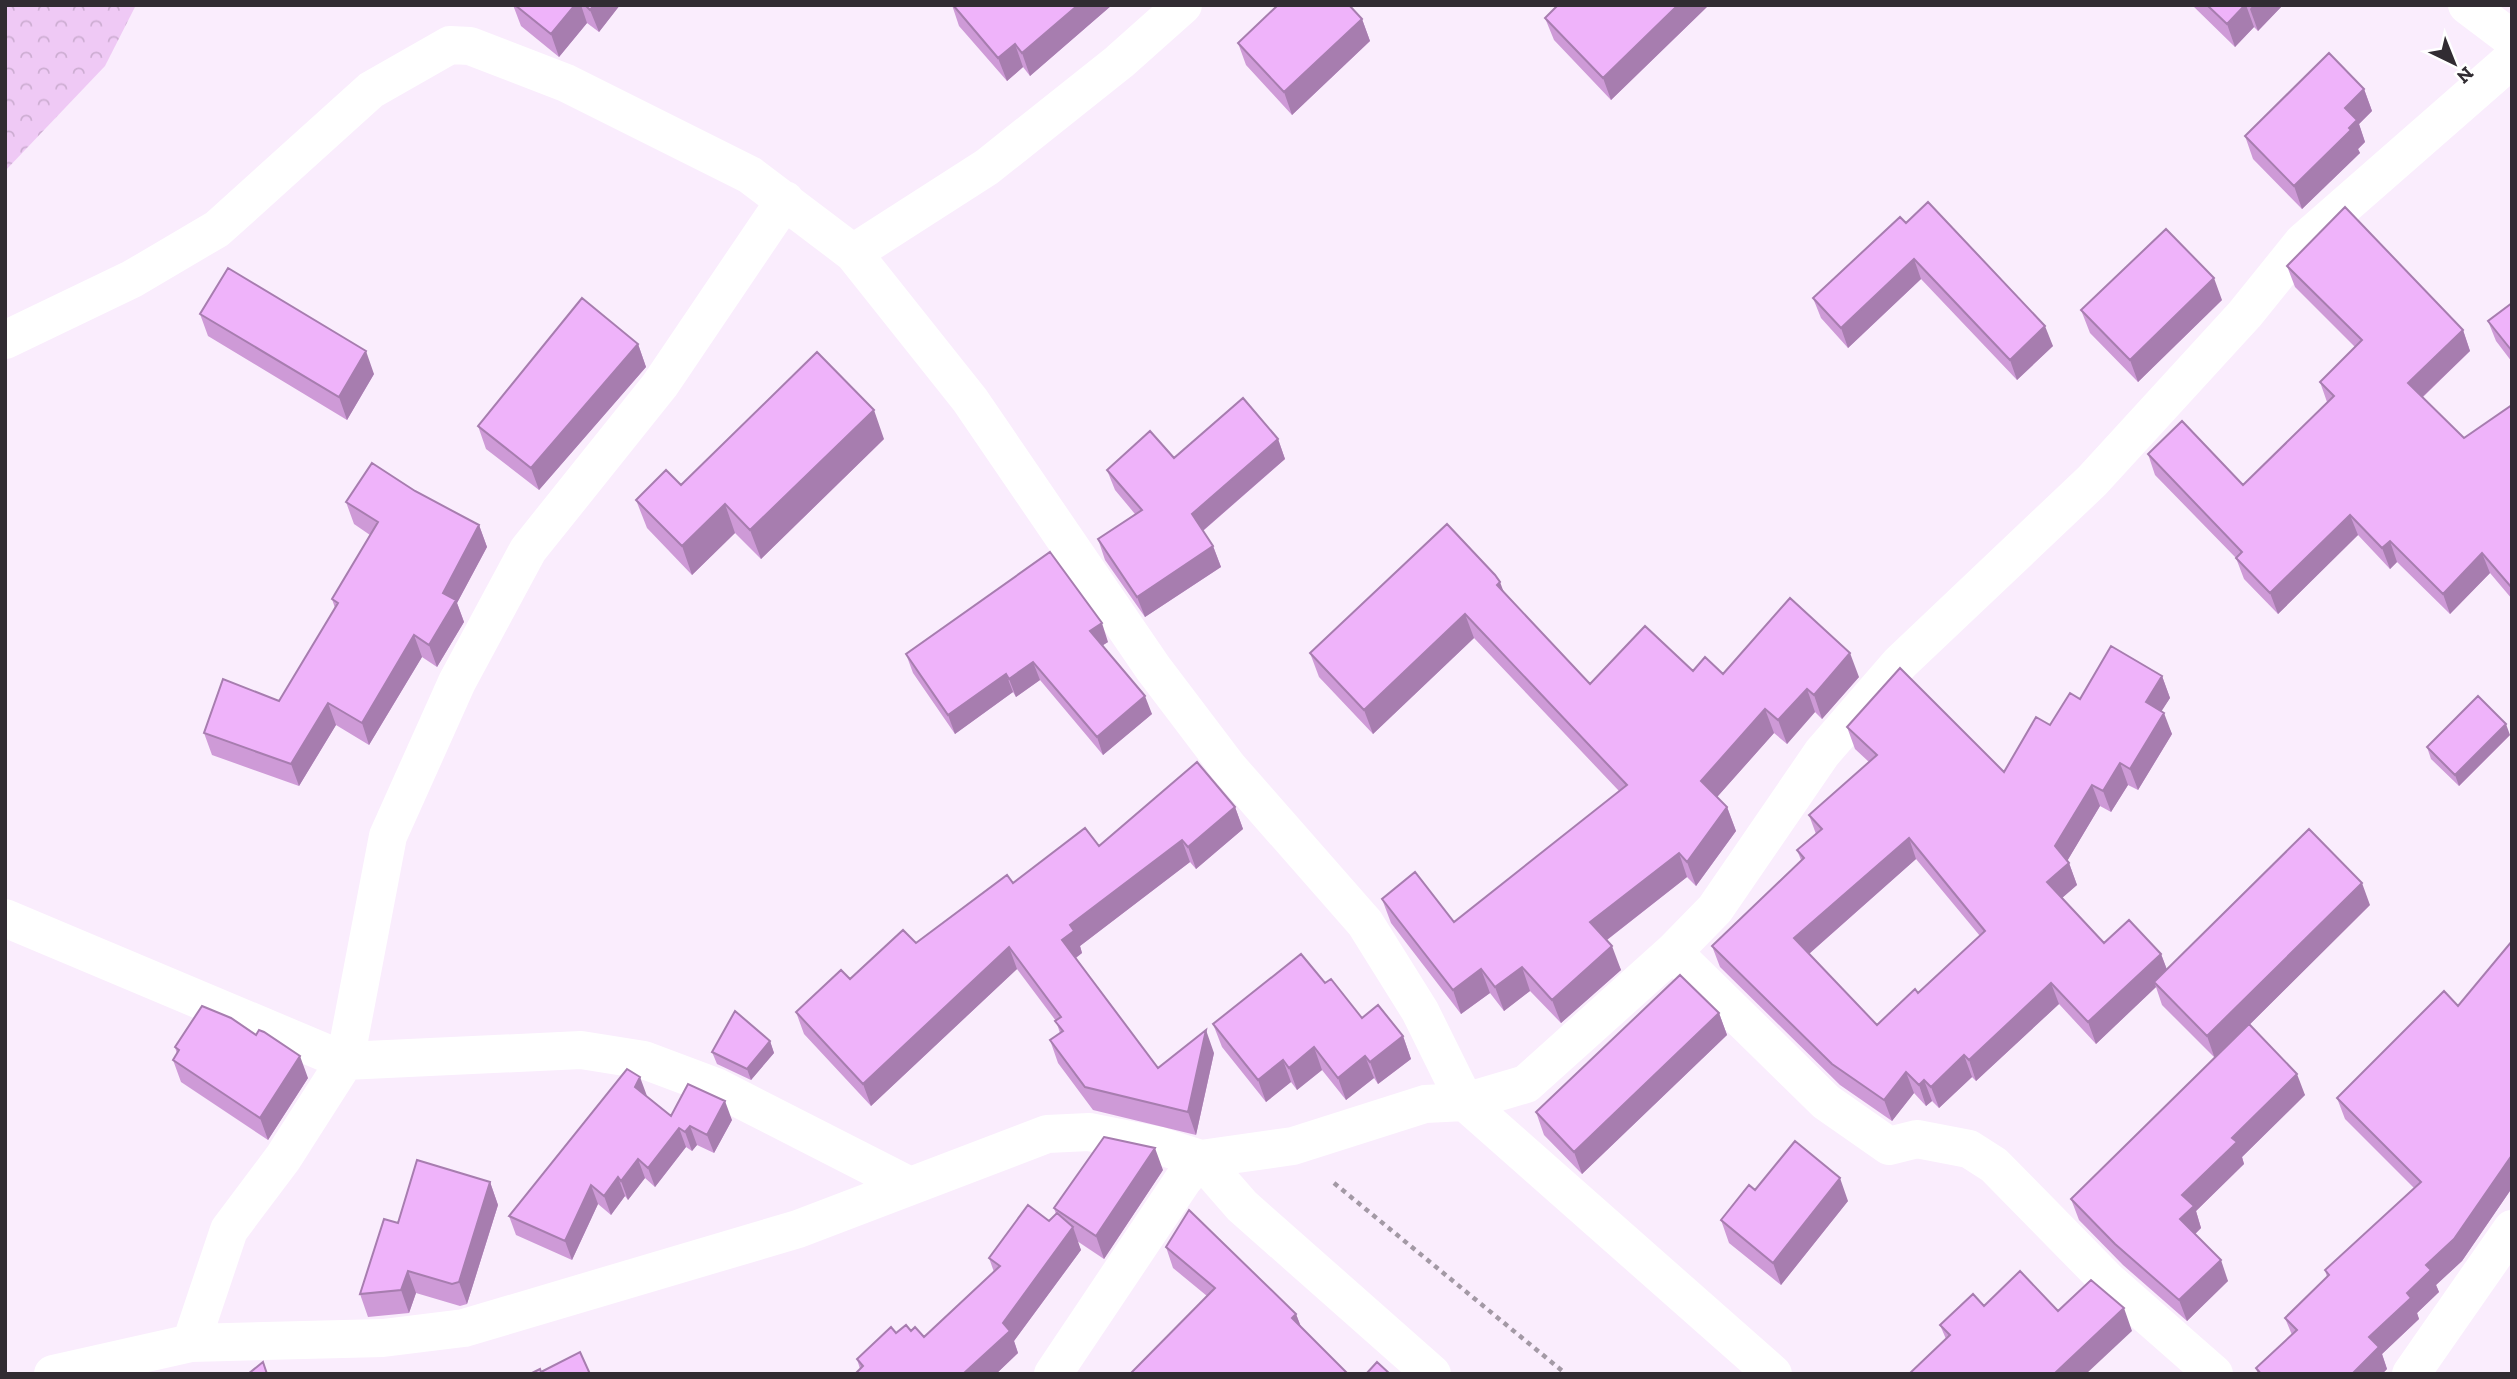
<svg xmlns="http://www.w3.org/2000/svg" width="2517" height="1379" viewBox="0 0 2517 1379" font-family="'Zilla Slab',serif">
<style>
.forest{fill:url(#forest-crowns)}
.lines{fill:none;stroke-linecap:round;stroke-linejoin:round}
.path{stroke:#a399a5;stroke-width:4.5;stroke-dasharray:5 5;stroke-linecap:butt}
.minor{stroke:#fff;stroke-width:38}
.wall{fill:#ce9ad7;fill-rule:evenodd}
.shaded-wall{fill:#a77daf}
.building{fill:#efb3fa;stroke:#a77daf;stroke-width:2;fill-rule:evenodd}
</style>
<defs>
<pattern id="forest-crowns" width="20" height="18" patternUnits="userSpaceOnUse" patternTransform="scale(1.75)"><rect width="20" height="18" fill="#efc9f5"/><path d="M2 6a3 3 0 1 1 6 0M12 15a3 3 0 1 1 6 0" fill="none" stroke="#cdadd2"/></pattern>
</defs>
<rect width="100%" height="100%" fill="#faedfd"/>
<!-- forest -->
<path class="forest" d="M 5,5 L 136,5 L 105,66 L 5,171 Z"/>
<g class="lines">
<!-- path -->
<path class="path" d="M 1334,1183 L 1566,1374"/>
<!-- minor -->
<path class="minor" d="M 2467,5 L 2512,39
M 853,253 L 970,400 L 1153,668 L 1228,767 L 1365,923 L 1420,1011 L 1465,1102 L 1773,1374
M 5,340 L 132,279 L 217,229 L 371,90 L 450,45 L 470,46 L 566,83 L 750,175 L 853,253 L 987,167 L 1119,62 L 1183,5
M 5,918 L 345,1061 L 581,1050 L 644,1060 L 716,1087 L 908,1185
M 1673,952 L 1826,1102 L 1889,1146 L 1917,1139 L 1969,1149 L 1994,1165 L 2108,1281 L 2214,1374
M 1201,1159 L 1242,1206 L 1432,1374
M 191,1343 L 229,1230 L 283,1158 L 345,1061 L 388,836 L 457,682 L 528,550 L 660,385 L 785,200
M 53,1374 L 191,1343 L 383,1338 L 464,1328 L 798,1229 L 1047,1134 L 1089,1132 L 1160,1146 L 1201,1159 L 1293,1146 L 1425,1104 L 1465,1102 L 1526,1084 L 1673,952 L 1715,909 L 1822,753 L 1900,663 L 2092,481 L 2245,314 L 2303,242 L 2512,59
M 1053,1374 L 1183,1180 L 1201,1159
M 2411,1374 L 2512,1229"/>
</g>
<!-- wall -->
<path class="wall" d="M 513,5 L 620,5 L 599,32 L 587,23 L 559,57 L 521,26 Z
M 952,5 L 1112,5 L 1030,76 L 1023,67 L 1007,81 L 959,26 Z
M 1558,5 L 1709,5 L 1611,100 L 1554,40 L 1545,18 Z
M 2192,5 L 2283,5 L 2258,31 L 2254,27 L 2235,47 Z
M 1362,19 L 1370,41 L 1292,115 L 1246,65 L 1238,43 Z
M 2364,89 L 2372,111 L 2359,124 L 2365,142 L 2358,149 L 2360,153 L 2302,209 L 2253,159 L 2245,136 Z
M 1906,223 L 2053,346 L 2017,380 L 1921,279 L 1848,348 L 1821,318 L 1813,298 Z
M 2287,266 L 2463,330 L 2470,351 L 2423,397 L 2464,438 L 2512,405 L 2512,599 L 2490,573 L 2450,614 L 2397,562 L 2390,569 L 2358,535 L 2278,614 L 2244,579 L 2236,558 L 2155,475 L 2148,454 L 2243,485 L 2327,402 L 2320,382 L 2355,347 L 2295,287 Z
M 2222,300 L 2138,382 L 2090,333 L 2081,310 Z
M 2512,303 L 2512,362 L 2496,341 L 2488,321 Z
M 200,314 L 374,374 L 347,420 L 208,336 Z
M 638,344 L 646,367 L 539,490 L 486,449 L 478,426 Z
M 884,439 L 761,559 L 735,533 L 692,575 L 647,528 L 636,500 L 681,485 Z
M 1278,439 L 1285,459 L 1203,531 L 1213,546 L 1221,567 L 1145,617 L 1105,560 L 1098,539 L 1135,514 L 1115,490 L 1107,470 Z
M 415,491 L 479,525 L 487,547 L 457,603 L 464,622 L 437,667 L 422,657 L 369,745 L 336,725 L 299,786 L 212,755 L 204,733 L 279,701 L 335,608 L 332,599 L 370,535 L 354,524 L 346,502 Z
M 1504,593 L 1590,684 L 1693,671 L 1723,674 L 1859,677 L 1822,719 L 1815,712 L 1787,744 L 1774,733 L 1717,797 L 1727,807 L 1736,831 L 1696,886 L 1687,877 L 1607,940 L 1621,970 L 1561,1023 L 1530,991 L 1504,1011 L 1490,993 L 1461,1014 L 1391,923 L 1382,899 L 1454,922 L 1619,791 L 1474,638 L 1373,734 L 1319,677 L 1310,653 Z
M 1108,642 L 1103,645 L 1152,714 L 1103,755 L 1040,680 L 1016,697 L 1013,692 L 955,734 L 913,673 L 906,654 Z
M 2162,676 L 2170,698 L 2161,711 L 2172,734 L 2138,790 L 2128,785 L 2111,812 L 2100,806 L 2067,861 L 2069,863 L 2077,885 L 2062,898 L 2104,943 L 2161,954 L 2167,970 L 2370,905 L 2249,1025 L 2305,1095 L 2242,1157 L 2244,1164 L 2196,1211 L 2201,1228 L 2195,1234 L 2228,1281 L 2187,1321 L 2123,1265 L 2079,1220 L 2071,1199 L 2215,1058 L 2162,1005 L 2156,987 L 2096,1044 L 2059,1004 L 1976,1081 L 1972,1077 L 1939,1108 L 1932,1101 L 1926,1106 L 1914,1093 L 1892,1121 L 1840,1085 L 1720,967 L 1712,946 L 1801,860 L 1797,850 L 1816,834 L 1809,815 L 1869,762 L 1855,749 L 1847,727 L 2004,772 L 2050,725 L 2080,699 ZM 1916,859 L 1980,936 L 1918,993 L 1877,1025 L 1809,954 Z
M 2510,735 L 2459,786 L 2431,759 L 2427,747 Z
M 1235,807 L 1243,829 L 1196,869 L 1190,862 L 1080,946 L 1082,953 L 1076,958 L 1158,1068 L 1214,1053 L 1196,1135 L 1093,1110 L 1058,1063 L 1050,1040 L 1060,1033 L 1056,1021 L 1017,969 L 871,1106 L 804,1034 L 796,1012 L 850,979 L 916,943 L 1013,883 Z
M 2512,941 L 2512,1188 L 2462,1261 L 2436,1285 L 2439,1292 L 2417,1313 L 2419,1319 L 2382,1354 L 2387,1369 L 2382,1374 L 2258,1374 L 2256,1368 L 2292,1335 L 2285,1318 L 2327,1277 L 2325,1270 L 2414,1188 L 2345,1119 L 2337,1098 L 2458,1006 Z
M 1325,983 L 1362,1018 L 1403,1036 L 1411,1059 L 1378,1084 L 1374,1078 L 1346,1100 L 1322,1070 L 1297,1090 L 1291,1082 L 1266,1102 L 1222,1047 L 1213,1024 Z
M 1719,1013 L 1727,1035 L 1582,1174 L 1544,1135 L 1536,1112 Z
M 770,1041 L 774,1053 L 751,1080 L 717,1064 L 712,1052 Z
M 175,1047 L 308,1078 L 268,1140 L 181,1082 L 173,1060 L 177,1054 Z
M 647,1097 L 671,1116 L 732,1120 L 714,1153 L 697,1145 L 692,1151 L 686,1147 L 655,1187 L 645,1178 L 628,1200 L 625,1196 L 611,1215 L 598,1204 L 572,1260 L 516,1235 L 509,1216 Z
M 1163,1170 L 1104,1259 L 1077,1241 L 1081,1250 L 1014,1341 L 1018,1353 L 996,1374 L 855,1374 L 860,1369 L 857,1359 L 896,1333 L 911,1331 L 924,1337 L 994,1272 L 989,1258 L 1049,1221 L 1056,1214 L 1054,1208 Z
M 490,1182 L 498,1205 L 467,1304 L 460,1306 L 416,1293 L 409,1313 L 368,1317 L 360,1294 L 398,1223 Z
M 1755,1190 L 1848,1201 L 1781,1285 L 1729,1243 L 1721,1220 Z
M 1166,1247 L 1296,1314 L 1301,1327 L 1207,1296 L 1173,1268 Z
M 1984,1306 L 2058,1311 L 2132,1331 L 1946,1339 L 1940,1325 Z"/>
<!-- shaded-wall -->
<path class="shaded-wall" d="M 575,5 L 581,5 L 587,23 L 559,57 L 551,34 Z
M 594,5 L 620,5 L 599,32 L 590,10 Z
M 1078,5 L 1112,5 L 1030,76 L 1022,53 Z
M 1678,5 L 1709,5 L 1611,100 L 1603,78 Z
M 2246,5 L 2254,27 L 2235,47 L 2227,24 Z
M 2253,5 L 2283,5 L 2258,31 L 2250,9 Z
M 1362,19 L 1370,41 L 1292,115 L 1284,92 Z
M 1015,44 L 1023,67 L 1007,81 L 998,58 Z
M 2364,89 L 2372,111 L 2359,124 L 2365,142 L 2358,149 L 2360,153 L 2302,209 L 2294,186 L 2345,108 Z
M 1914,259 L 1921,279 L 1848,348 L 1841,328 Z
M 2214,278 L 2222,300 L 2138,382 L 2130,360 Z
M 2045,326 L 2053,346 L 2017,380 L 2010,360 Z
M 2463,330 L 2470,351 L 2416,403 L 2408,383 Z
M 638,344 L 646,367 L 539,490 L 531,468 Z
M 366,351 L 374,374 L 347,420 L 339,397 Z
M 874,410 L 884,439 L 761,559 L 750,530 Z
M 1278,439 L 1285,459 L 1199,534 L 1192,514 Z
M 725,504 L 735,533 L 692,575 L 682,546 Z
M 2350,515 L 2358,535 L 2278,614 L 2270,593 Z
M 479,525 L 487,547 L 457,603 L 464,622 L 437,667 L 429,645 L 443,593 Z
M 2390,541 L 2397,562 L 2390,569 L 2382,548 Z
M 1213,546 L 1221,567 L 1145,617 L 1137,597 Z
M 2482,553 L 2490,573 L 2450,614 L 2443,594 Z
M 1500,582 L 1509,606 L 1497,585 Z
M 1465,614 L 1474,638 L 1373,734 L 1364,710 Z
M 1102,623 L 1108,642 L 1097,649 L 1090,631 Z
M 414,635 L 422,657 L 369,745 L 362,723 Z
M 1850,653 L 1859,677 L 1822,719 L 1814,695 Z
M 1033,662 L 1040,680 L 1016,697 L 1009,679 Z
M 1006,674 L 1013,692 L 955,734 L 948,715 Z
M 2162,676 L 2170,698 L 2154,723 L 2146,702 Z
M 1807,689 L 1815,712 L 1787,744 L 1778,720 Z
M 1145,696 L 1152,714 L 1103,755 L 1097,737 Z
M 328,703 L 336,725 L 299,786 L 291,764 Z
M 1765,709 L 1774,733 L 1710,805 L 1701,781 Z
M 2164,713 L 2172,734 L 2138,790 L 2130,769 Z
M 2506,724 L 2510,735 L 2459,786 L 2455,775 Z
M 2120,763 L 2128,785 L 2111,812 L 2103,791 Z
M 2092,785 L 2100,806 L 2063,868 L 2055,846 Z
M 1235,807 L 1243,829 L 1196,869 L 1188,847 Z
M 1727,807 L 1736,831 L 1696,886 L 1687,862 Z
M 1909,838 L 1916,859 L 1802,960 L 1794,938 Z
M 1182,840 L 1190,862 L 1080,946 L 1082,953 L 1070,962 L 1062,940 L 1070,925 Z
M 1679,853 L 1687,877 L 1599,946 L 1590,922 Z
M 2069,863 L 2077,885 L 2055,904 L 2047,882 Z
M 2362,883 L 2370,905 L 2215,1059 L 2207,1036 Z
M 1612,946 L 1621,970 L 1561,1023 L 1552,1000 Z
M 1009,947 L 1017,969 L 871,1106 L 863,1084 Z
M 2161,954 L 2169,975 L 2154,982 L 2156,987 L 2096,1044 L 2088,1022 Z
M 1522,967 L 1530,991 L 1504,1011 L 1495,987 Z
M 1481,969 L 1490,993 L 1461,1014 L 1453,990 Z
M 2051,983 L 2059,1004 L 1976,1081 L 1969,1060 Z
M 1719,1013 L 1727,1035 L 1582,1174 L 1574,1152 Z
M 1206,1030 L 1214,1053 L 1196,1135 L 1188,1112 Z
M 1403,1036 L 1411,1059 L 1378,1084 L 1370,1062 Z
M 770,1041 L 774,1053 L 751,1080 L 747,1069 Z
M 1314,1047 L 1322,1070 L 1297,1090 L 1289,1068 Z
M 1964,1055 L 1972,1077 L 1939,1108 L 1931,1087 Z
M 300,1056 L 308,1078 L 268,1140 L 260,1118 Z
M 1365,1056 L 1374,1078 L 1346,1100 L 1338,1078 Z
M 1283,1060 L 1291,1082 L 1266,1102 L 1258,1080 Z
M 1906,1072 L 1914,1093 L 1892,1121 L 1884,1100 Z
M 2297,1074 L 2305,1095 L 2242,1157 L 2244,1164 L 2196,1211 L 2201,1228 L 2188,1241 L 2180,1219 L 2182,1195 L 2232,1138 Z
M 640,1077 L 647,1096 L 635,1087 Z
M 1924,1080 L 1932,1101 L 1926,1106 L 1919,1085 Z
M 725,1101 L 732,1120 L 714,1153 L 707,1135 Z
M 690,1126 L 697,1145 L 692,1151 L 685,1132 Z
M 679,1128 L 686,1147 L 655,1187 L 648,1168 Z
M 1155,1148 L 1163,1170 L 1104,1259 L 1096,1236 Z
M 2512,1155 L 2512,1188 L 2462,1261 L 2436,1285 L 2439,1292 L 2417,1313 L 2419,1319 L 2382,1354 L 2387,1369 L 2382,1374 L 2352,1374 L 2369,1337 L 2407,1293 L 2426,1265 Z
M 638,1159 L 645,1178 L 628,1200 L 621,1181 Z
M 618,1177 L 625,1196 L 611,1215 L 604,1196 Z
M 1840,1178 L 1848,1201 L 1781,1285 L 1773,1263 Z
M 490,1182 L 498,1205 L 467,1304 L 459,1282 Z
M 591,1185 L 598,1204 L 572,1260 L 565,1241 Z
M 1073,1227 L 1081,1250 L 1014,1341 L 1018,1353 L 996,1374 L 963,1374 L 1003,1323 Z
M 2221,1260 L 2228,1281 L 2187,1321 L 2179,1300 Z
M 408,1271 L 416,1293 L 409,1313 L 401,1290 Z
M 2124,1308 L 2132,1331 L 2086,1374 L 2054,1374 Z
M 1296,1314 L 1304,1335 L 1292,1318 Z"/>
<!-- building -->
<path class="building" d="M 515,5 L 575,5 L 551,34 Z
M 585,5 L 594,5 L 590,10 Z
M 953,5 L 1078,5 L 1022,53 L 1015,44 L 998,58 Z
M 1278,5 L 1349,5 L 1362,19 L 1284,92 L 1238,43 Z
M 1558,5 L 1678,5 L 1603,78 L 1545,18 Z
M 2207,5 L 2245,5 L 2227,24 Z
M 2329,53 L 2364,89 L 2345,108 L 2357,120 L 2349,128 L 2351,130 L 2294,186 L 2245,136 Z
M 1928,202 L 2045,326 L 2010,360 L 1914,259 L 1841,328 L 1813,298 L 1900,217 L 1906,223 Z
M 2345,207 L 2463,330 L 2408,383 L 2464,438 L 2512,405 L 2512,588 L 2482,553 L 2443,594 L 2390,541 L 2382,548 L 2350,515 L 2270,593 L 2236,558 L 2242,552 L 2148,454 L 2182,421 L 2243,485 L 2334,396 L 2320,382 L 2362,340 L 2287,266 Z
M 2166,229 L 2214,278 L 2130,360 L 2081,310 Z
M 228,268 L 366,351 L 339,397 L 200,314 Z
M 582,298 L 638,344 L 531,468 L 478,426 Z
M 2512,303 L 2512,351 L 2488,321 Z
M 817,352 L 874,410 L 750,530 L 725,504 L 682,546 L 636,500 L 666,470 L 681,485 Z
M 1243,398 L 1278,439 L 1192,514 L 1213,546 L 1137,597 L 1098,539 L 1142,510 L 1107,470 L 1150,431 L 1174,458 Z
M 372,463 L 415,491 L 479,525 L 443,593 L 456,600 L 429,645 L 414,635 L 362,723 L 328,703 L 291,764 L 204,733 L 223,679 L 279,701 L 338,603 L 332,599 L 378,522 L 346,502 Z
M 1447,524 L 1495,575 L 1500,582 L 1497,585 L 1590,684 L 1645,626 L 1693,671 L 1705,657 L 1723,674 L 1790,598 L 1850,653 L 1814,695 L 1807,689 L 1778,720 L 1765,709 L 1701,781 L 1727,807 L 1687,862 L 1679,853 L 1590,922 L 1612,946 L 1552,1000 L 1522,967 L 1495,987 L 1481,969 L 1453,990 L 1382,899 L 1415,872 L 1454,922 L 1627,785 L 1465,614 L 1364,710 L 1310,653 Z
M 1050,552 L 1102,623 L 1090,631 L 1145,696 L 1097,737 L 1033,662 L 1009,679 L 1006,674 L 948,715 L 906,654 Z
M 2111,646 L 2162,676 L 2146,702 L 2164,713 L 2130,769 L 2120,763 L 2103,791 L 2092,785 L 2055,846 L 2069,863 L 2047,882 L 2104,943 L 2129,920 L 2161,954 L 2088,1022 L 2051,983 L 1969,1060 L 1964,1055 L 1931,1087 L 1924,1080 L 1919,1085 L 1906,1072 L 1884,1100 L 1832,1064 L 1712,946 L 1804,858 L 1797,850 L 1822,829 L 1809,815 L 1877,755 L 1847,727 L 1900,668 L 2004,772 L 2036,717 L 2050,725 L 2070,693 L 2080,699 ZM 1909,838 L 1985,931 L 1918,993 L 1915,989 L 1877,1025 L 1794,938 Z
M 2478,696 L 2506,724 L 2455,775 L 2427,747 Z
M 1197,762 L 1235,807 L 1188,847 L 1182,840 L 1070,925 L 1074,931 L 1062,940 L 1158,1068 L 1206,1030 L 1188,1112 L 1085,1087 L 1050,1040 L 1063,1031 L 1055,1021 L 1061,1017 L 1009,947 L 863,1084 L 796,1012 L 841,970 L 850,979 L 903,930 L 916,943 L 1007,875 L 1013,883 L 1085,828 L 1099,846 Z
M 2309,829 L 2362,883 L 2207,1036 L 2154,982 Z
M 2512,941 L 2512,1155 L 2454,1239 L 2426,1265 L 2431,1270 L 2407,1293 L 2411,1298 L 2369,1337 L 2379,1347 L 2352,1374 L 2261,1374 L 2256,1368 L 2297,1330 L 2285,1318 L 2329,1275 L 2325,1270 L 2421,1182 L 2337,1098 L 2444,991 L 2458,1006 Z
M 1301,954 L 1325,983 L 1331,979 L 1362,1018 L 1378,1005 L 1403,1036 L 1370,1062 L 1365,1056 L 1338,1078 L 1314,1047 L 1289,1068 L 1283,1060 L 1258,1080 L 1213,1024 Z
M 1680,975 L 1719,1013 L 1574,1152 L 1536,1112 Z
M 202,1006 L 231,1018 L 256,1035 L 259,1030 L 264,1032 L 300,1056 L 260,1118 L 173,1060 L 179,1050 L 175,1047 Z
M 735,1011 L 770,1041 L 747,1069 L 712,1052 Z
M 2249,1024 L 2297,1074 L 2232,1138 L 2237,1142 L 2182,1195 L 2194,1206 L 2180,1219 L 2221,1260 L 2179,1300 L 2115,1244 L 2071,1199 Z
M 627,1069 L 640,1077 L 635,1087 L 671,1116 L 688,1084 L 725,1101 L 707,1135 L 690,1126 L 685,1132 L 679,1128 L 648,1168 L 638,1159 L 621,1181 L 618,1177 L 604,1196 L 591,1185 L 565,1241 L 509,1216 Z
M 1104,1137 L 1155,1148 L 1096,1236 L 1054,1208 Z
M 1795,1141 L 1840,1178 L 1773,1263 L 1721,1220 L 1749,1185 L 1755,1190 Z
M 417,1160 L 490,1182 L 459,1282 L 452,1284 L 408,1271 L 401,1290 L 360,1294 L 384,1219 L 398,1223 Z
M 1028,1205 L 1049,1221 L 1057,1213 L 1073,1227 L 1003,1323 L 1010,1331 L 963,1374 L 855,1374 L 863,1366 L 857,1359 L 891,1327 L 896,1333 L 906,1325 L 911,1331 L 915,1327 L 924,1337 L 1000,1266 L 989,1258 Z
M 1189,1210 L 1296,1314 L 1292,1318 L 1348,1374 L 1130,1374 L 1215,1288 L 1166,1247 Z
M 2020,1271 L 2058,1311 L 2091,1280 L 2124,1308 L 2054,1374 L 1909,1374 L 1950,1335 L 1940,1325 L 1973,1294 L 1984,1306 Z
M 580,1352 L 590,1374 L 530,1374 L 540,1369 L 541,1372 Z
M 263,1362 L 267,1374 L 248,1374 Z
M 1377,1362 L 1390,1374 L 1366,1374 Z"/>
<!-- border -->
<rect width="2517" height="1379" fill="none" stroke="#312c32" stroke-width="14"/>
<!-- north arrow -->
<g transform="translate(2454 63) rotate(137)" stroke="#ffffff" stroke-width="5" paint-order="stroke">
<path d="M0-5L12 26L0 18L-12 26Z" fill="#312c32"/>
<text y="-10" font-size="19" font-weight="bold" text-anchor="middle" fill="#312c32">N</text>
</g>
</svg>
